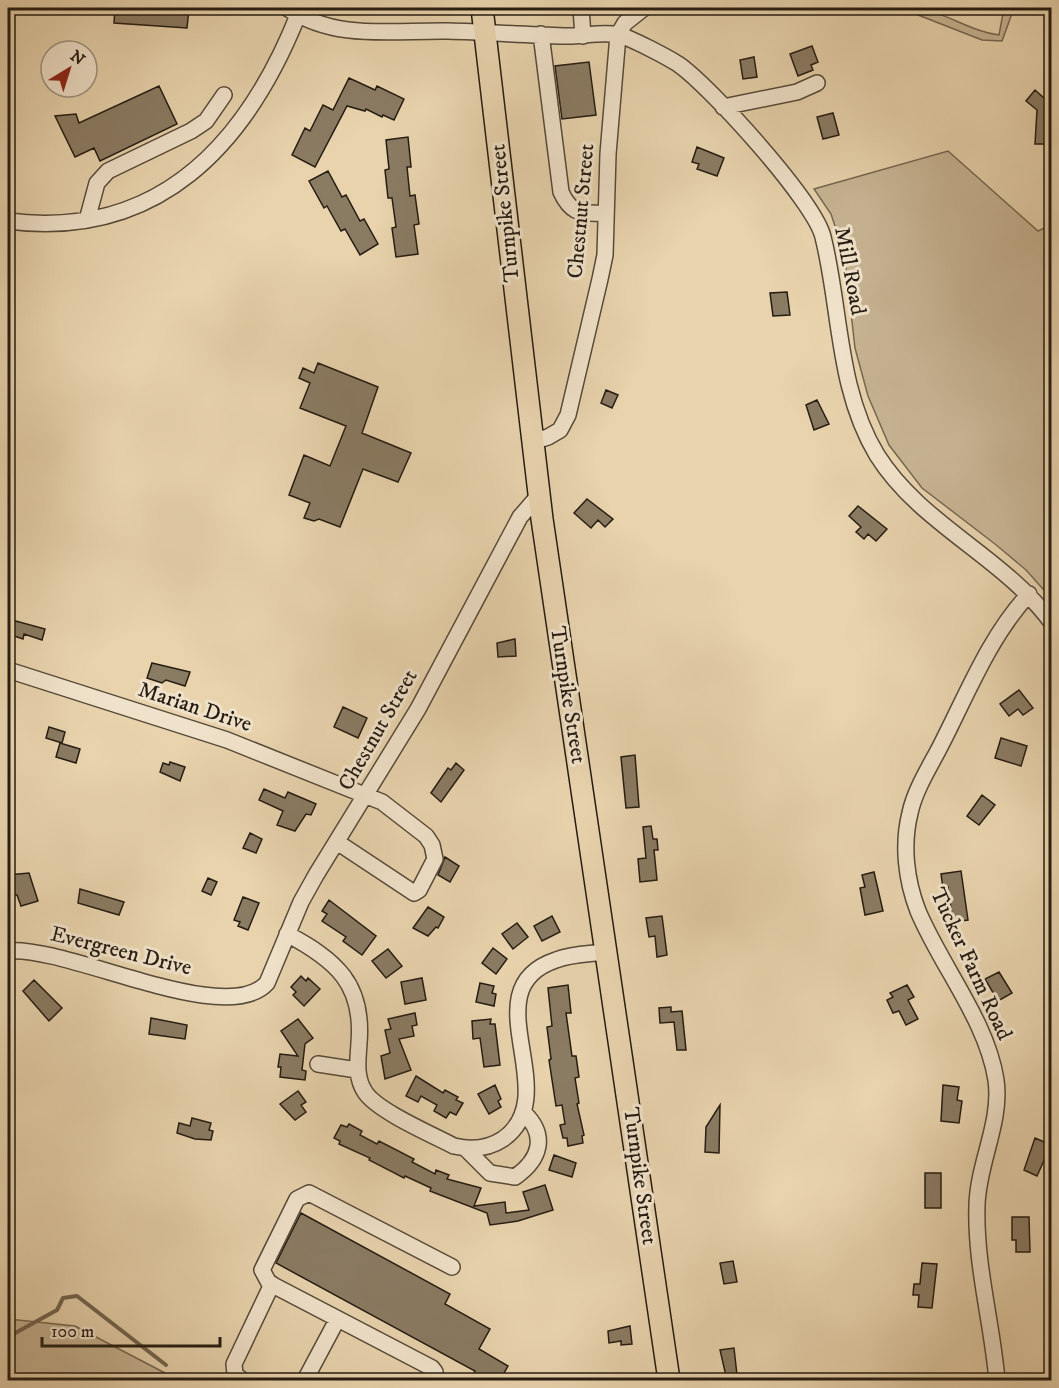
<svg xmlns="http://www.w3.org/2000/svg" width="1059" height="1388" viewBox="0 0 1059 1388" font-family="'IM FELL DW Pica',serif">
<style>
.green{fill:#c7b493;stroke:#766852;stroke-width:1.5}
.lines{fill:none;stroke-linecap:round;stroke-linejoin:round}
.stream{stroke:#72654f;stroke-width:4}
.building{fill:#8a7b63;stroke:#251c12;stroke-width:1.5}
.minor-casing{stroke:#564a39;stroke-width:18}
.highway-casing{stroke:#251c12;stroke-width:24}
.minor{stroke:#f0e2ca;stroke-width:15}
.highway{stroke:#e8d3ad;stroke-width:21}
.labels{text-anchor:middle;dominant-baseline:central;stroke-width:6;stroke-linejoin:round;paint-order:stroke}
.street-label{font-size:22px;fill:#251c12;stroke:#f0e2ca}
</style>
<rect width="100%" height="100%" fill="#e8d3ad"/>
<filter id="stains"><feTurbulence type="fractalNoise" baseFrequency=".00333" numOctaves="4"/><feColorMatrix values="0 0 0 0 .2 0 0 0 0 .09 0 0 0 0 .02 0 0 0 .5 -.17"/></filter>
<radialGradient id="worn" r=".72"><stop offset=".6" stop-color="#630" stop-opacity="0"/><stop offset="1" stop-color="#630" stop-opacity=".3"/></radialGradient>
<!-- green -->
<path class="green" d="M 907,8 C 940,7 966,31 999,35 L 1004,8 L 1014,8 L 1002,41 L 982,40 L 913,13 Z
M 948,151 L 1038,231 L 1051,225 L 1051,598 L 1026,570 L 995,544 L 922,488 L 889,445 L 868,396 L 855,348 L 846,269 L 836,229 L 831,214 L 814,189 Z
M 8,1319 L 75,1326 L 165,1373 L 163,1380 L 8,1380 Z"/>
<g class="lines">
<!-- stream -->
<path class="stream" d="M 8,1337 L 57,1310 L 63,1298 L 77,1296 L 166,1365"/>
</g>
<!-- building -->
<path class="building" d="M 115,8 L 189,8 L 187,28 L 114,23 Z
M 812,46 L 818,62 L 811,65 L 813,70 L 798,76 L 790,54 Z
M 754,57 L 757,77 L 743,79 L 740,60 Z
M 589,62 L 596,115 L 562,119 L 555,66 Z
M 349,78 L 375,90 L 377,86 L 404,99 L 394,120 L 383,115 L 382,117 L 366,109 L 365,111 L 347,106 L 315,167 L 292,155 L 305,128 L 310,131 L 323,105 L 333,110 Z
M 159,86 L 177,124 L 100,161 L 94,148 L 75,157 L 55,116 L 76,114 L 79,123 Z
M 1035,90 L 1052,105 L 1052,144 L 1035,144 L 1037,110 L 1026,101 Z
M 833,113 L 839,135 L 823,139 L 817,117 Z
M 408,137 L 411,167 L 407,167 L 410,196 L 415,195 L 419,224 L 414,225 L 418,254 L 396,257 L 392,228 L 396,227 L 392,198 L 388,198 L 385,170 L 389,169 L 386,140 Z
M 697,147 L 724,158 L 717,176 L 697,169 L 699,164 L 692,162 Z
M 328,171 L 342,197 L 346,195 L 360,221 L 364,219 L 378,244 L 360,255 L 345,229 L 341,231 L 327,206 L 324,208 L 309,181 Z
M 787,292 L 790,315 L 773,316 L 770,293 Z
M 318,363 L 378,387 L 362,433 L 411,453 L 398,482 L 363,469 L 340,527 L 319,519 L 314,521 L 304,518 L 310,503 L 289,495 L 304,455 L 330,466 L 346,426 L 300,408 L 310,383 L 299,378 L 303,368 L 314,373 Z
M 606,390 L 618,395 L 612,408 L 601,403 Z
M 817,400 L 829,424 L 814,430 L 806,405 Z
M 587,499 L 613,519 L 605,527 L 598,520 L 591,528 L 574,513 Z
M 858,506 L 887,529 L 876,541 L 868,534 L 864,539 L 856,532 L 861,527 L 849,516 Z
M 12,620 L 45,629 L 42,640 L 24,634 L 23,639 L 8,634 L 8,621 Z
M 515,639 L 516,656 L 498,657 L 497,643 Z
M 152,663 L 190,672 L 185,686 L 166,680 L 162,683 L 147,678 Z
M 1019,690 L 1033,708 L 1023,715 L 1018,709 L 1009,716 L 1000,704 Z
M 343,707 L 367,718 L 358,738 L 334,727 Z
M 49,727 L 65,732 L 62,743 L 46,738 Z
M 1001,738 L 1027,746 L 1021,766 L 995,758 Z
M 60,743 L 80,749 L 76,763 L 56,757 Z
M 635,755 L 639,807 L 626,808 L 621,757 Z
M 170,762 L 185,767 L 180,781 L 160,772 L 163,763 L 169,765 Z
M 456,763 L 464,770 L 441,802 L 431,793 L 448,768 L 451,770 Z
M 264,789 L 285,798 L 288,792 L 316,804 L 311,815 L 306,814 L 295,831 L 277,825 L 283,811 L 259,800 Z
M 982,795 L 995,805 L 979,825 L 967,816 Z
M 651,826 L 653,839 L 657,839 L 658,850 L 654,850 L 657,880 L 640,882 L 638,859 L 646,858 L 643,827 Z
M 250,833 L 262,839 L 256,853 L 243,848 Z
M 445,857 L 459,866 L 450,882 L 438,875 Z
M 961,871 L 968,920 L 953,922 L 948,887 L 943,888 L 941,874 Z
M 874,872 L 883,911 L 865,915 L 860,888 L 865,887 L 862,875 Z
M 29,873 L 38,901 L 21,906 L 17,895 L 9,895 L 8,875 Z
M 208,878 L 217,882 L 211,895 L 202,891 Z
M 80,889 L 124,902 L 119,915 L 78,903 Z
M 243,897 L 259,903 L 248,930 L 238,926 L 240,922 L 234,920 Z
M 329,900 L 376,936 L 362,955 L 343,941 L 346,937 L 322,921 L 327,914 L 322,911 Z
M 428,907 L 444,917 L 438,928 L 436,927 L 428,936 L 413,928 Z
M 552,916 L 560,932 L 542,941 L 534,926 Z
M 662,916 L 667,955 L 657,957 L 655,936 L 649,937 L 646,918 Z
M 517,923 L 528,937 L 513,949 L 502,934 Z
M 493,948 L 507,959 L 496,974 L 482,963 Z
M 388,949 L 402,966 L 386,978 L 372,961 Z
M 999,972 L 1012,993 L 998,1001 L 985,979 Z
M 301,976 L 306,981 L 308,978 L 320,989 L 304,1006 L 293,995 L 296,992 L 291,987 Z
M 422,978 L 426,1000 L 405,1004 L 401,982 Z
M 34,980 L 62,1008 L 49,1021 L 23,991 Z
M 480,983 L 494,986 L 492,993 L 496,994 L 494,1006 L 476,1002 Z
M 568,985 L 571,1013 L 566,1013 L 572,1056 L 576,1056 L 579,1077 L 575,1078 L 579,1103 L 577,1104 L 584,1135 L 582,1136 L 583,1143 L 568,1146 L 567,1138 L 563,1138 L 560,1125 L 565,1124 L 562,1105 L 556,1106 L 549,1060 L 551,1059 L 547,1027 L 552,1026 L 548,988 Z
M 907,985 L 914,997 L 908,1000 L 918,1019 L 906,1025 L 899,1011 L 893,1013 L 887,1000 L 893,997 L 890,993 Z
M 671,1007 L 671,1012 L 682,1011 L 686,1050 L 677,1050 L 674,1022 L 660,1023 L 659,1008 Z
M 415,1013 L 417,1025 L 412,1026 L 414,1036 L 399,1039 L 411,1070 L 385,1079 L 381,1056 L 390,1053 L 385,1030 L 391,1029 L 388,1019 Z
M 151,1018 L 187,1025 L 185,1039 L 149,1034 Z
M 298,1019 L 313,1038 L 305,1044 L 302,1070 L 306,1071 L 305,1080 L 280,1077 L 281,1067 L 278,1067 L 280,1054 L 298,1056 L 281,1031 Z
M 491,1019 L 490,1024 L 495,1024 L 500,1065 L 484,1067 L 480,1038 L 473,1039 L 472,1021 Z
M 416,1076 L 443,1093 L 445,1090 L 458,1097 L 456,1100 L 463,1103 L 456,1115 L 450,1112 L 446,1118 L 434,1111 L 437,1105 L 421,1096 L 418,1102 L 406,1096 Z
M 495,1085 L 501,1099 L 498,1101 L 501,1107 L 489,1114 L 478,1094 Z
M 943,1085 L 959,1087 L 957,1100 L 962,1101 L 959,1123 L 941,1121 Z
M 298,1091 L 306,1102 L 301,1105 L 306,1112 L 295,1120 L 280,1104 Z
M 720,1105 L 719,1153 L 705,1152 L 706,1127 Z
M 192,1118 L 211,1123 L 209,1130 L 213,1131 L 211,1140 L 195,1139 L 177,1133 L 179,1123 L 190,1126 Z
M 349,1124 L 362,1131 L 360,1135 L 377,1144 L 379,1141 L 414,1159 L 412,1162 L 435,1174 L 436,1170 L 449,1175 L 447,1179 L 481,1188 L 474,1206 L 505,1202 L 506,1213 L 529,1210 L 523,1192 L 545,1185 L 553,1210 L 518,1221 L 490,1225 L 487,1213 L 430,1191 L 431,1188 L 405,1176 L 404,1178 L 369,1160 L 370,1158 L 339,1144 L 340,1141 L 334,1138 L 341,1125 L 347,1127 Z
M 1035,1138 L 1051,1145 L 1037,1176 L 1024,1170 Z
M 554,1155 L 576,1163 L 572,1177 L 549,1170 Z
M 925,1173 L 941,1173 L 941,1208 L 925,1208 Z
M 301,1213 L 450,1294 L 445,1304 L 490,1329 L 479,1349 L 508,1366 L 500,1380 L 470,1380 L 475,1371 L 276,1263 Z
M 1012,1217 L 1029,1217 L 1030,1252 L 1016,1252 L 1016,1240 L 1012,1240 Z
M 733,1261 L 737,1282 L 724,1284 L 720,1263 Z
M 922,1263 L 937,1264 L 932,1308 L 918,1307 L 919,1295 L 913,1295 L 914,1284 L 920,1284 Z
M 630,1326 L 632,1344 L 621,1345 L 621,1341 L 609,1343 L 608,1331 Z
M 734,1348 L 737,1375 L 726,1376 L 720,1350 Z"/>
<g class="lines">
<defs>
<path id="minor" d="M 287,8 C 336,41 392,30 448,31 C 486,32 525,35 564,36 C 581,37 602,31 619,35 C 631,38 667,57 678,64 C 710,86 815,202 823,237 C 841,309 837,389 877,455 C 921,525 1003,556 1052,623
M 581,8 L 583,36
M 541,34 L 561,192 C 572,216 582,212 606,214
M 723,107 L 797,92 L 817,83
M 87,220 L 97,183 L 108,171 L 191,131 L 206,121 L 224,95
M 8,221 C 158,240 246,145 298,15
M 532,442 L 548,437 L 560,430 L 568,415 L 600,279 L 605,255 L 608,154 L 618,35 L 625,23 L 644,8
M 8,670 L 227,740 L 382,802 L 426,836 L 432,845 L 435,859 L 419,890 L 414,893 L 337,842
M 287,934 C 336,960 364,984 359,1043 C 358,1060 355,1077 365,1092 C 377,1111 433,1135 454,1146 C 471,1150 488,1149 503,1139 C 567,1094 469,989 556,960 C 571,954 589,954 605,952
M 8,951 C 67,945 226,1029 267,983 L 301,902 L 316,875 L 418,709 L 520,517 L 540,494
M 318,1064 L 357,1070
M 466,1149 L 490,1173 L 515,1177 C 541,1159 547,1135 524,1113
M 242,1380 L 235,1374 L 234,1364 L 272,1284
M 305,1380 L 337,1320
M 434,1380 L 435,1372 L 432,1368 L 269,1283 L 262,1270 L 297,1199 L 309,1193 L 452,1267
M 997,1380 C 992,1322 975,1264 977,1205 C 978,1163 1002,1122 996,1080 C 987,1021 941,966 918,911 C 906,880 902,845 910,813 C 915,789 931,765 942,743 C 968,692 990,636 1029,594"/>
<path id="highway" d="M 482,8 L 542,519 L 669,1380"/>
</defs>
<!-- minor casing -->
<use href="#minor" class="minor-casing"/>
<!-- highway casing -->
<use href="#highway" class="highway-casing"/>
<!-- minor -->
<use href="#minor" class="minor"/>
<!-- highway -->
<use href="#highway" class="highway"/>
</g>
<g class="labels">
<!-- street labels -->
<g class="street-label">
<text transform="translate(581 211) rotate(-85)">Chestnut Street</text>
<text transform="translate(505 213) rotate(-96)">Turnpike Street</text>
<text transform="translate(850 271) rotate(79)">Mill Road</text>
<text transform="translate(568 695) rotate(81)">Turnpike Street</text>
<text transform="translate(195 707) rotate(18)">Marian Drive</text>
<text transform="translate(378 730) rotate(-60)">Chestnut Street</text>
<text transform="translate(121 951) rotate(14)">Evergreen Drive</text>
<text transform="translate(971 964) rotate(65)">Tucker Farm Road</text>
<text transform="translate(640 1176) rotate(82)">Turnpike Street</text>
</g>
</g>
<!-- margin -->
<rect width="1059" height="1388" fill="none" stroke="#e8d3ad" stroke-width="30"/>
<rect x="9" y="9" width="1041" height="1370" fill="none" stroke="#251c12" stroke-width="3"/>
<rect x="15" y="15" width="1029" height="1358" fill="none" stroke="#251c12" stroke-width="1.5"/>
<!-- north arrow -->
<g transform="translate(69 69) rotate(38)"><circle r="28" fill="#f0e2ca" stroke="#9f9380" stroke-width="1.5"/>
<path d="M0-4.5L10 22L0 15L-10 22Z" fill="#8f2418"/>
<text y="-9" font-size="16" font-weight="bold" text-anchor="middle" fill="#251c12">N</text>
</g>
<!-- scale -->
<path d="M42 1337v9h178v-9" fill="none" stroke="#251c12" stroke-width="3"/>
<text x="51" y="1337" font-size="18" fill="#251c12" stroke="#f0e2ca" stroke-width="4.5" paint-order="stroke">100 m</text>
<rect width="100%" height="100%" filter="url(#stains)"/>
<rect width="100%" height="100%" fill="url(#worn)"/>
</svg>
